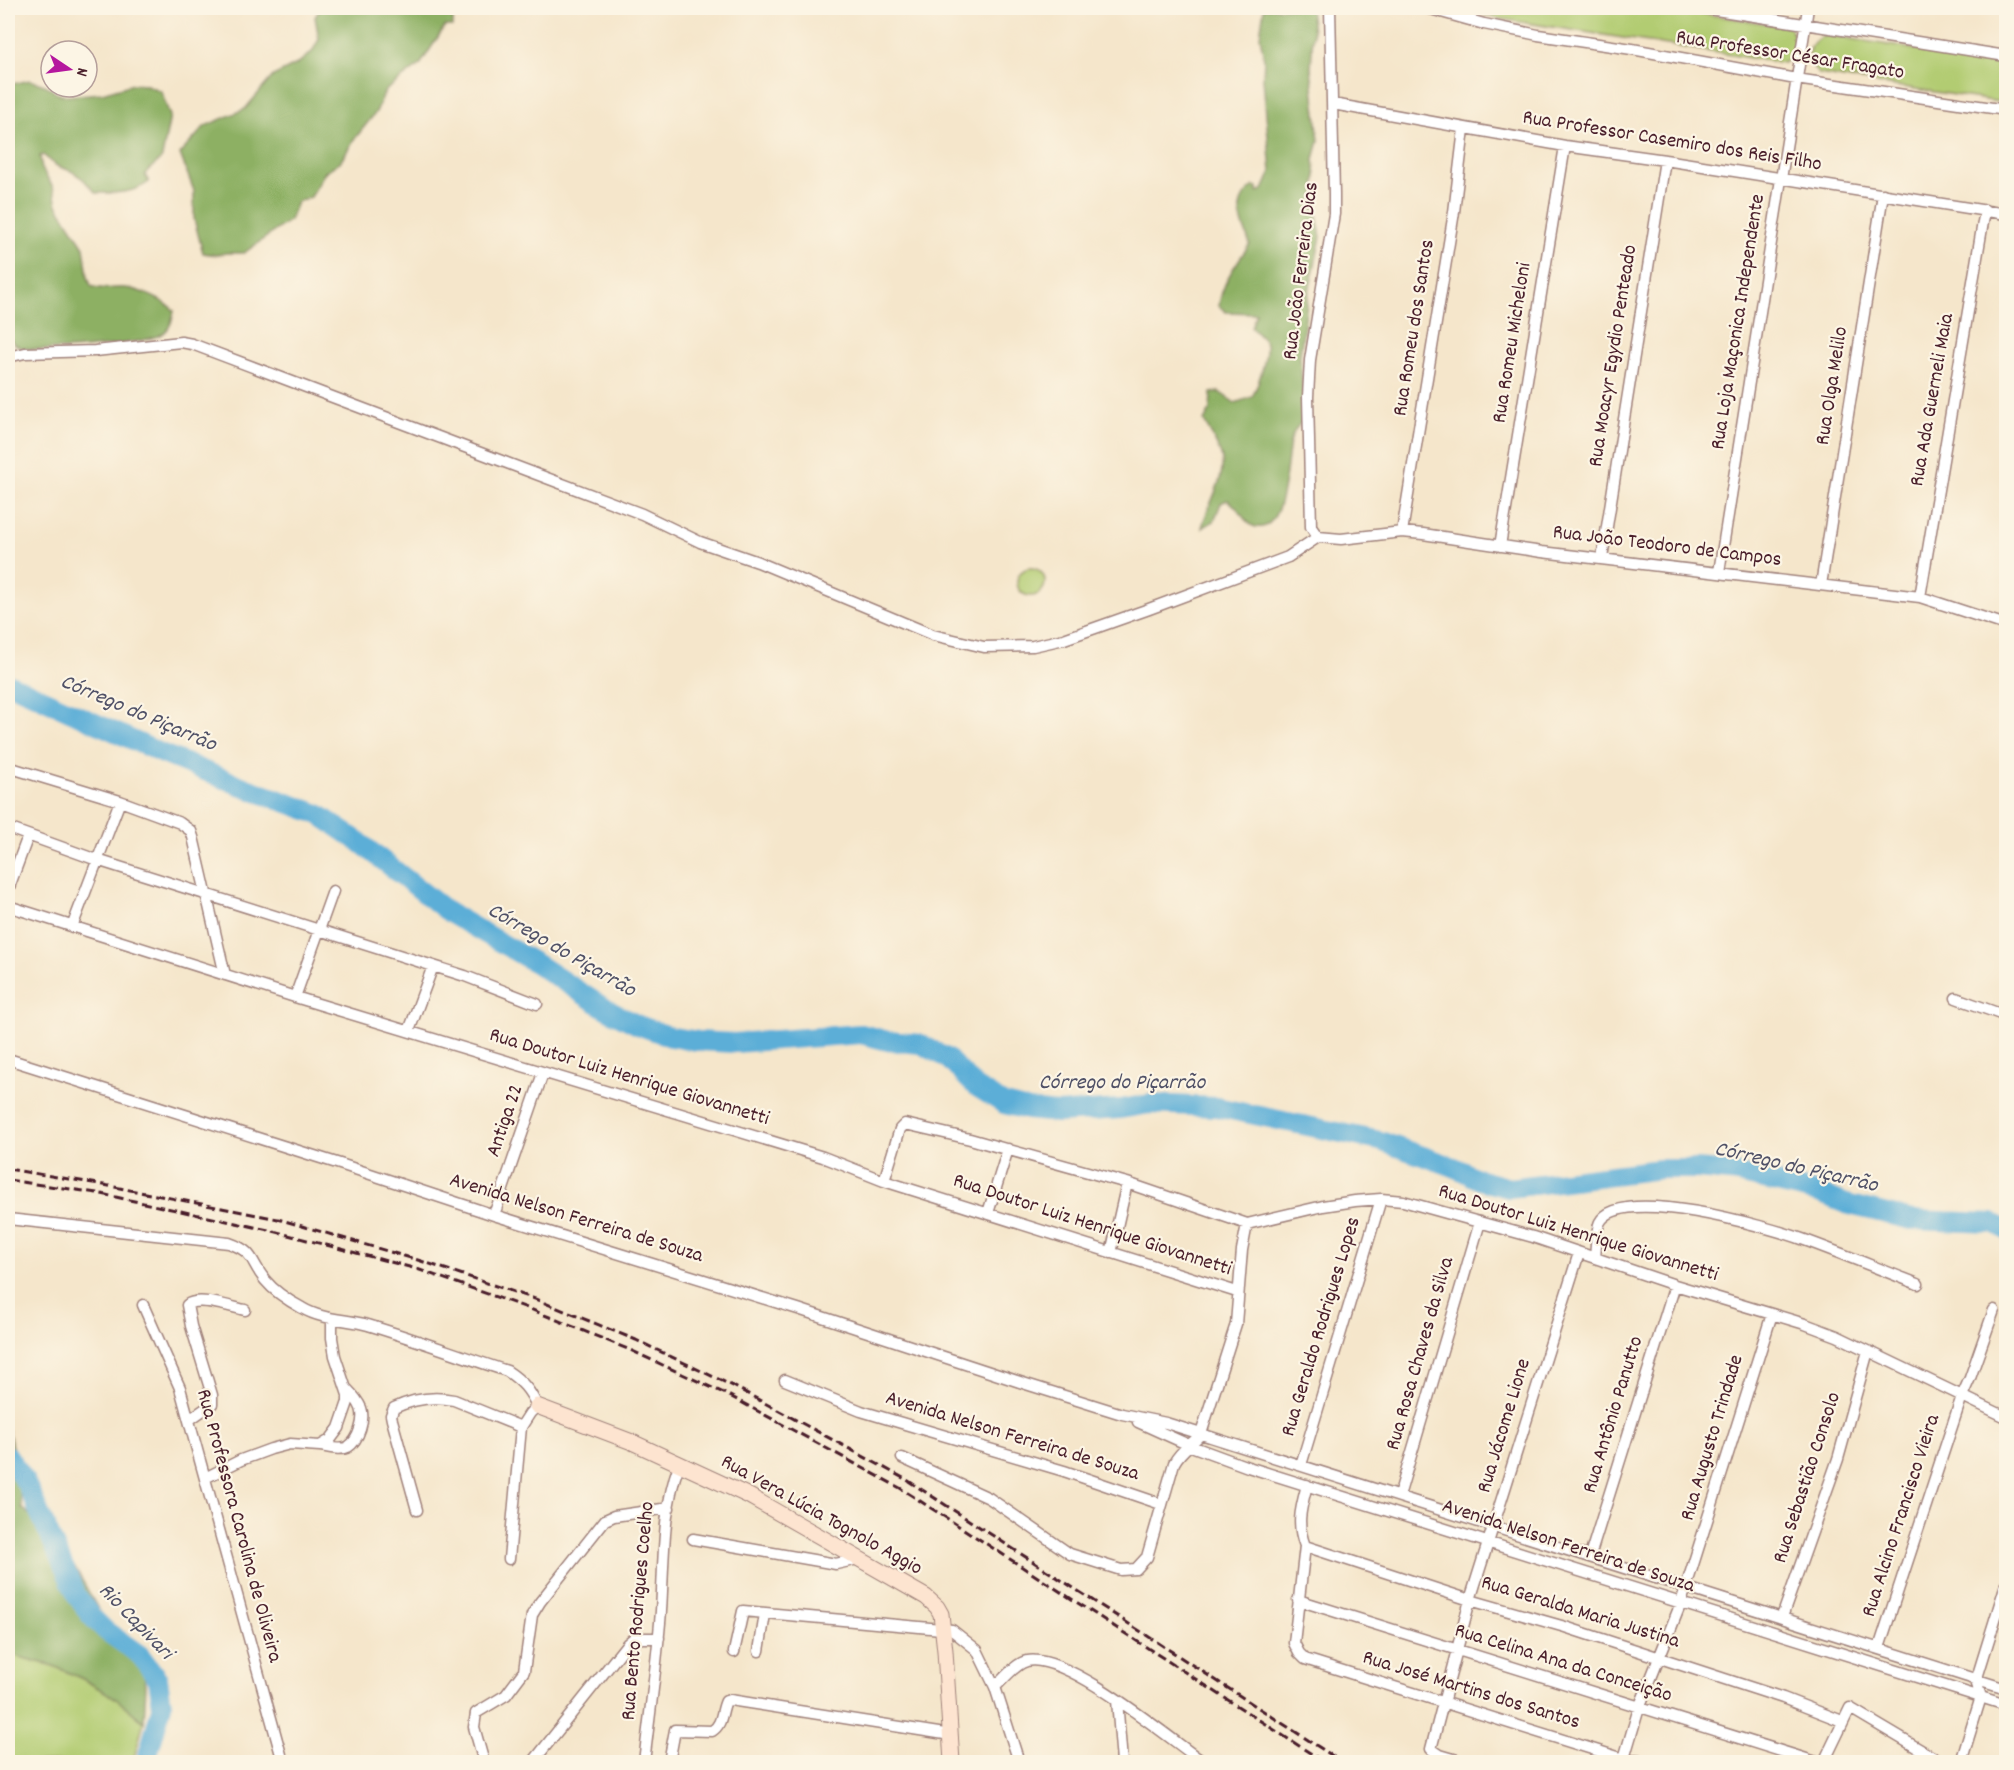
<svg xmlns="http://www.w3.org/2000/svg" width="2014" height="1770" viewBox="0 0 2014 1770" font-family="Dekko,sans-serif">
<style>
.green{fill:#b2cc72;stroke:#7e764e;stroke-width:1.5}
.forest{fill:#8db064;stroke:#6c6848;stroke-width:1.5}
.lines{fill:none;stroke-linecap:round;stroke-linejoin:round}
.river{stroke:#5caed7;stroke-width:20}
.street-casing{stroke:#a0827b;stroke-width:13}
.secondary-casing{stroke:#a0827b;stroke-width:17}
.street{stroke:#fff;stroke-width:10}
.secondary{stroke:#fde4d0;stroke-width:15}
.rail{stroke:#4a1f2b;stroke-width:3;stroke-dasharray:9 4.5;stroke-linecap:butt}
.labels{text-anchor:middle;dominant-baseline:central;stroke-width:4.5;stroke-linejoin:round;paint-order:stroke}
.street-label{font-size:21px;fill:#4a1f2b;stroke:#fcf5e5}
.water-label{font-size:22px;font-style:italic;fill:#505167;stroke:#fcf5e5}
</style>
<rect width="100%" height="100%" fill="#fcf5e5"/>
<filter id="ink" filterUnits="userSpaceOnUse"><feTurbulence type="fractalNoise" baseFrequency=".0167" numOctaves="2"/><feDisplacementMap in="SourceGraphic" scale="12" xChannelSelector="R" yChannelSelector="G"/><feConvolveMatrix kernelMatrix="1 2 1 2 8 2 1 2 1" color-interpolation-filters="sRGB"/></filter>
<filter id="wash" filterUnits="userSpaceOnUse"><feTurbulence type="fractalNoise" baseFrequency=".008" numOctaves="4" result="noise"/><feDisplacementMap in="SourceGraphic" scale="24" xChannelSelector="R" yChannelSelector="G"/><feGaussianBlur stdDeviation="1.35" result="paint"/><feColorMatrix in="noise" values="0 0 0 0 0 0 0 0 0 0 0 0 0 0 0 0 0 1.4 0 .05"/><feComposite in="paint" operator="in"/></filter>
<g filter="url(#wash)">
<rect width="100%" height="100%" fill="#f5e6cb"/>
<!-- green -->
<path class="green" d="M 1460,8 L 1666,8 L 1789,27 C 1799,40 1797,54 1783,63 L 1495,18 Z
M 1827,35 L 2006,64 L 2006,103 L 1819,74 C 1803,61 1808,40 1827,35 Z
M1017 582a14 14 0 1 1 28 0a14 14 0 1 1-28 0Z
M 8,1654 L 54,1666 L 83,1679 L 114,1697 L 144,1722 L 133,1762 L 8,1762 Z"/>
<!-- forest -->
<path class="forest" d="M 321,8 L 453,8 L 453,26 L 445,26 L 420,65 L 385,91 L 376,112 L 353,141 L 341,161 L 325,172 L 311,197 L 297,202 L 290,220 L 244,253 L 226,253 L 216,255 L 203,253 L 194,219 L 194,191 L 180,154 L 205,126 L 245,109 L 273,76 L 297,64 L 312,52 L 319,39 L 315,17 Z
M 1264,8 L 1310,8 L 1313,33 L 1311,68 L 1319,141 L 1314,159 L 1316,177 L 1314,200 L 1321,237 L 1308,296 L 1300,356 L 1305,419 C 1297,425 1293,432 1290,442 C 1286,461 1285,538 1253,526 C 1242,521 1240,506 1227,500 L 1221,503 L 1214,521 L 1202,528 C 1206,507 1228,476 1221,455 C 1217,444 1210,432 1204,421 L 1210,410 L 1211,393 L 1219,392 L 1235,403 L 1252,397 C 1257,388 1270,351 1265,342 C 1262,337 1255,332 1251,327 L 1256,313 L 1226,312 L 1219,306 C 1222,282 1236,264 1250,244 C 1242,220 1230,204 1254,186 L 1257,187 L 1257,192 L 1263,190 L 1271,172 L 1263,79 L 1264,59 L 1260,36 Z
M 30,80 L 47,86 L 56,93 L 67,96 L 102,93 L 133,84 L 147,85 L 161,91 L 170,116 L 162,157 C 158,165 148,167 145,175 L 149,182 C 133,194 115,193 96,193 L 83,179 L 71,171 L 57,166 L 43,155 L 40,156 L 42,169 L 53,187 L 57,205 L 84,247 L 88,277 L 91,286 C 103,291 113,287 125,288 C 138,289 167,301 174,311 C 173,318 171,327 165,332 C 152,345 34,355 18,346 C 14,344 10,339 8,336 L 8,85 Z
M 8,1429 L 19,1478 L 22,1508 L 40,1523 L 52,1542 L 65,1555 L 77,1571 L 104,1620 L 131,1655 L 144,1668 L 146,1685 L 144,1722 L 114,1697 L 83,1679 L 54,1666 L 8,1654 Z"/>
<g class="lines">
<!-- river -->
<path class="river" d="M 8,683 L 163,754 L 249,789 L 318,814 L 358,841 L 448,912 L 537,964 L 606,1009 L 638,1025 L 671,1037 L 698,1041 L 734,1043 L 861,1034 L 888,1041 L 921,1044 L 947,1058 L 975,1086 L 1004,1104 L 1028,1110 L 1058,1113 L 1120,1109 L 1150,1104 L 1216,1107 L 1380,1141 L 1454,1167 L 1480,1180 L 1509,1188 L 1660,1169 L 1697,1169 L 1730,1172 L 1819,1193 L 1846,1204 L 1912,1220 L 1993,1223 L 2006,1230
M 8,1456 L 26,1483 L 77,1596 L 91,1616 L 106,1631 L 140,1655 L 158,1679 L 162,1705 L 146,1762"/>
</g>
</g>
<g filter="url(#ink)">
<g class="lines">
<defs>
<path id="street" d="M 1427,8 L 1484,24 L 1538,35 L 1632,49 L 1796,79 L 2006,110
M 1703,8 L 2006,56
M 1333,104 L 1565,146 L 1665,160 L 2006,214
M 8,357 L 25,353 L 95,351 L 181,342 L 192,344 L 642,514 L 700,542 L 758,562 L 933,635 L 984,647 L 1033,646 L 1064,639 L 1149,609 L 1288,557 L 1318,537
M 1402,532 L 1454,212 L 1464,129
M 1318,537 L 1341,539 L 1402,532 L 1423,534 L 1542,552 L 1920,597 L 2006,625
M 1318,537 L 1311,527 L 1308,397 L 1310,360 L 1334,214 L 1334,194 L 1330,8
M 1500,546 L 1565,146
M 1602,558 L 1665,160
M 1719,572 L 1808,8
M 1821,585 L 1883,194
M 1920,597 L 1985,210
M 8,767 L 120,801 L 180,823 L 191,831 L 193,837 L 225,975
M 8,828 L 97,860 L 465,976 L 537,1004
M 8,890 L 28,836
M 8,906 L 295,997 L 823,1157 L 884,1181 L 1237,1292
M 72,927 L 120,801
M 295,997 L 333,891
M 1956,998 L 2006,1016
M 409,1031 L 433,966
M 8,1059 L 343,1165 L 494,1215 L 798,1309 L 1026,1384 L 1122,1414 L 1166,1423 L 1201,1434 L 2006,1689
M 884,1181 L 900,1129 L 905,1124 L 970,1139 L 1127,1183 L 1247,1224 L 1323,1206 L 1355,1201 L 1381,1199 L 1403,1201 L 1533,1237 L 1675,1285 L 1805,1324 L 1837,1336 L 2006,1417
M 988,1213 L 1008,1149
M 494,1215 L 543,1073
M 8,1219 L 229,1243 C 255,1252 250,1261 265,1280 C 274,1291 289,1301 302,1308 C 322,1320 346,1319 368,1325 C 415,1339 460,1356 507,1371 C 522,1381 530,1390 537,1406 L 530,1413 L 521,1427 L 509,1559
M 1111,1253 L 1127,1183
M 1595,1258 C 1596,1250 1596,1229 1600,1222 C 1620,1184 1768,1227 1802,1239 C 1841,1253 1879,1269 1918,1284
M 143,1305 L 180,1388 L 283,1762
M 785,1380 L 861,1411 L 1064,1471 L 1161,1504
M 189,1420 L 212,1404 L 212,1395 L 191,1326 L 187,1305 C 198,1296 231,1307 245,1310
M 1138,1422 L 1191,1446 L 1248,1467 L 2006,1705
M 320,1446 C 328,1447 341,1451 348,1447 C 359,1440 365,1419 361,1408 C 358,1401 352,1394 347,1389
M 902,1458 L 989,1498 L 1070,1554 L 1121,1570 L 1136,1569 L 1147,1557 L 1174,1463 C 1180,1451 1192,1444 1201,1434 L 1236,1324 L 1242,1250 L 1247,1224
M 1301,1465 L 1381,1199
M 205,1478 L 241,1460 L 271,1449 L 290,1444 L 320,1446 L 330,1440 L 339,1428 L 348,1402 L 348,1395 L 335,1356 L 332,1338 L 332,1320
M 1307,1485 C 1301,1508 1296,1523 1305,1546 L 1294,1643 L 1299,1653 L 1305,1659 L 1624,1759 L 1646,1762
M 1399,1496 L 1480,1222
M 417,1510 L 392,1420 L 391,1415 L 394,1408 C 413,1399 434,1396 454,1400 L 521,1427
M 693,1539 L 836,1564 L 858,1559
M 1305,1546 L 1470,1600 L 1565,1627 L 1783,1698 L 1842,1721
M 1590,1556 L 1675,1285
M 1298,1600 L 1816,1762
M 1782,1617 L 1838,1459 L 1868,1351
M 1879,1648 L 1962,1396 L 1970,1378 L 1994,1310
M 759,1651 L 765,1614
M 734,1652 L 743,1611 L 952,1630 L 977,1650 L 995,1687 L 1019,1762
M 995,1687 C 1004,1679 1016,1663 1027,1661 C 1066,1652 1169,1738 1203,1762
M 1117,1700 L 1122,1762
M 483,1759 L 474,1727 L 476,1713 L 506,1695 L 524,1671 L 532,1615 L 540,1602 L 605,1520 L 614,1516 L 669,1508
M 533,1762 L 627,1644 L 634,1638 L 659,1638
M 644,1762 C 650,1712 657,1662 661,1611 C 664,1563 662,1510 679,1465
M 669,1762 L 675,1730 L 712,1731 C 723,1724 721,1711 726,1701 L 730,1700 L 951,1735
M 1464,1762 L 1440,1755 L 1431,1749 L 1470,1600 L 1579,1253
M 1623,1762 L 1639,1708 L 1681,1603 L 1772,1314
M 1824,1762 L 1850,1708 L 1941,1762
M 1961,1762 L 1981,1697 L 1976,1681 L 2006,1584"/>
<path id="secondary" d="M 537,1406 L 632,1442 L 749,1496 L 926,1597 L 937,1607 L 941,1614 L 945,1651 L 952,1762"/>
</defs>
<!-- street casing -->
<use href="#street" class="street-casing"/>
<!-- secondary casing -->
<use href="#secondary" class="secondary-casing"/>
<!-- street -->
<use href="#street" class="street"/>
<!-- secondary -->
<use href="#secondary" class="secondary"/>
<!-- rail -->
<path class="rail" d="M 8,1169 L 99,1184 L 278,1219 L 421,1261 L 535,1299 L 636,1340 L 735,1387 L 907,1480 L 1342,1762
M 8,1180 L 97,1193 L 273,1231 L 417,1269 L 530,1309 L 630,1350 L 728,1395 L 900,1488 L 1324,1762"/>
</g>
</g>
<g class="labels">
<!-- street labels -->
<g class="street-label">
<text transform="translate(1790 56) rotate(9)">Rua Professor César Fragato</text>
<text transform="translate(1672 142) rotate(9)">Rua Professor Casemiro dos Reis Filho</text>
<text transform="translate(1302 271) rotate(-83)">Rua João Ferreira Dias</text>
<text transform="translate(1739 322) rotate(-81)">Rua Loja Maçonica Independente</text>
<text transform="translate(1415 328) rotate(-81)">Rua Romeu dos Santos</text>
<text transform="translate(1513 343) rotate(-81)">Rua Romeu Micheloni</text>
<text transform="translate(1614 356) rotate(-81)">Rua Moacyr Egydio Penteado</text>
<text transform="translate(1833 386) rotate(-81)">Rua Olga Melilo</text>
<text transform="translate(1933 400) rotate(-80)">Rua Ada Guerneli Maia</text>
<text transform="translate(1667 547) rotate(7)">Rua João Teodoro de Campos</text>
<text transform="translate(629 1078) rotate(17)">Rua Doutor Luiz Henrique Giovannetti</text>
<text transform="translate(506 1121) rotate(-71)">Antiga 22</text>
<text transform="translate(576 1219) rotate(17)">Avenida Nelson Ferreira de Souza</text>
<text transform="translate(1092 1226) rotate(18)">Rua Doutor Luiz Henrique Giovannetti</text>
<text transform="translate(1578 1234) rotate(17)">Rua Doutor Luiz Henrique Giovannetti</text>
<text transform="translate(1322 1327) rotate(-73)">Rua Geraldo Rodrigues Lopes</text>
<text transform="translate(1421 1354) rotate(-74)">Rua Rosa Chaves da Silva</text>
<text transform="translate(1614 1415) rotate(-73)">Rua Antônio Panutto</text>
<text transform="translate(1505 1426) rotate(-73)">Rua Jácome Lione</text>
<text transform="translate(1012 1437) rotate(17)">Avenida Nelson Ferreira de Souza</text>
<text transform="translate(1713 1438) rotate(-73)">Rua Augusto Trindade</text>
<text transform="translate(1808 1478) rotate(-72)">Rua Sebastião Consolo</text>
<text transform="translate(821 1516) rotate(29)">Rua Vera Lúcia Tognolo Aggio</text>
<text transform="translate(1902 1516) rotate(-72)">Rua Alcino Francisco Vieira</text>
<text transform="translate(238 1526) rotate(75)">Rua Professora Carolina de Oliveira</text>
<text transform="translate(1568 1547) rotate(18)">Avenida Nelson Ferreira de Souza</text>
<text transform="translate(639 1611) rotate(-85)">Rua Bento Rodrigues Coelho</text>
<text transform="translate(1580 1613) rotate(17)">Rua Geralda Maria Justina</text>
<text transform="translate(1563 1664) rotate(17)">Rua Celina Ana da Conceição</text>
<text transform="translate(1471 1691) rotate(17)">Rua José Martins dos Santos</text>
</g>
<!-- water labels -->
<g class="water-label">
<text transform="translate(138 714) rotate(23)">Córrego do Piçarrão</text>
<text transform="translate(561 951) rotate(30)">Córrego do Piçarrão</text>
<text x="1122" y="1083">Córrego do Piçarrão</text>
<text transform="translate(1796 1168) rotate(13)">Córrego do Piçarrão</text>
<text transform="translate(135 1622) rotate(46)">Rio Capivari</text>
</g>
</g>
<!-- margin -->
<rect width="2014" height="1770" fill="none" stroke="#fcf5e5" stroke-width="30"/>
<!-- north arrow -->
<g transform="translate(69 69) rotate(103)"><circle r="28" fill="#fcf5e5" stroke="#b59f9b" stroke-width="1.5"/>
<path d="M0-4.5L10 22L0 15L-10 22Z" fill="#b5179e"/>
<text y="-9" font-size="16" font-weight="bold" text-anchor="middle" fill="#4a1f2b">N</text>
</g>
</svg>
